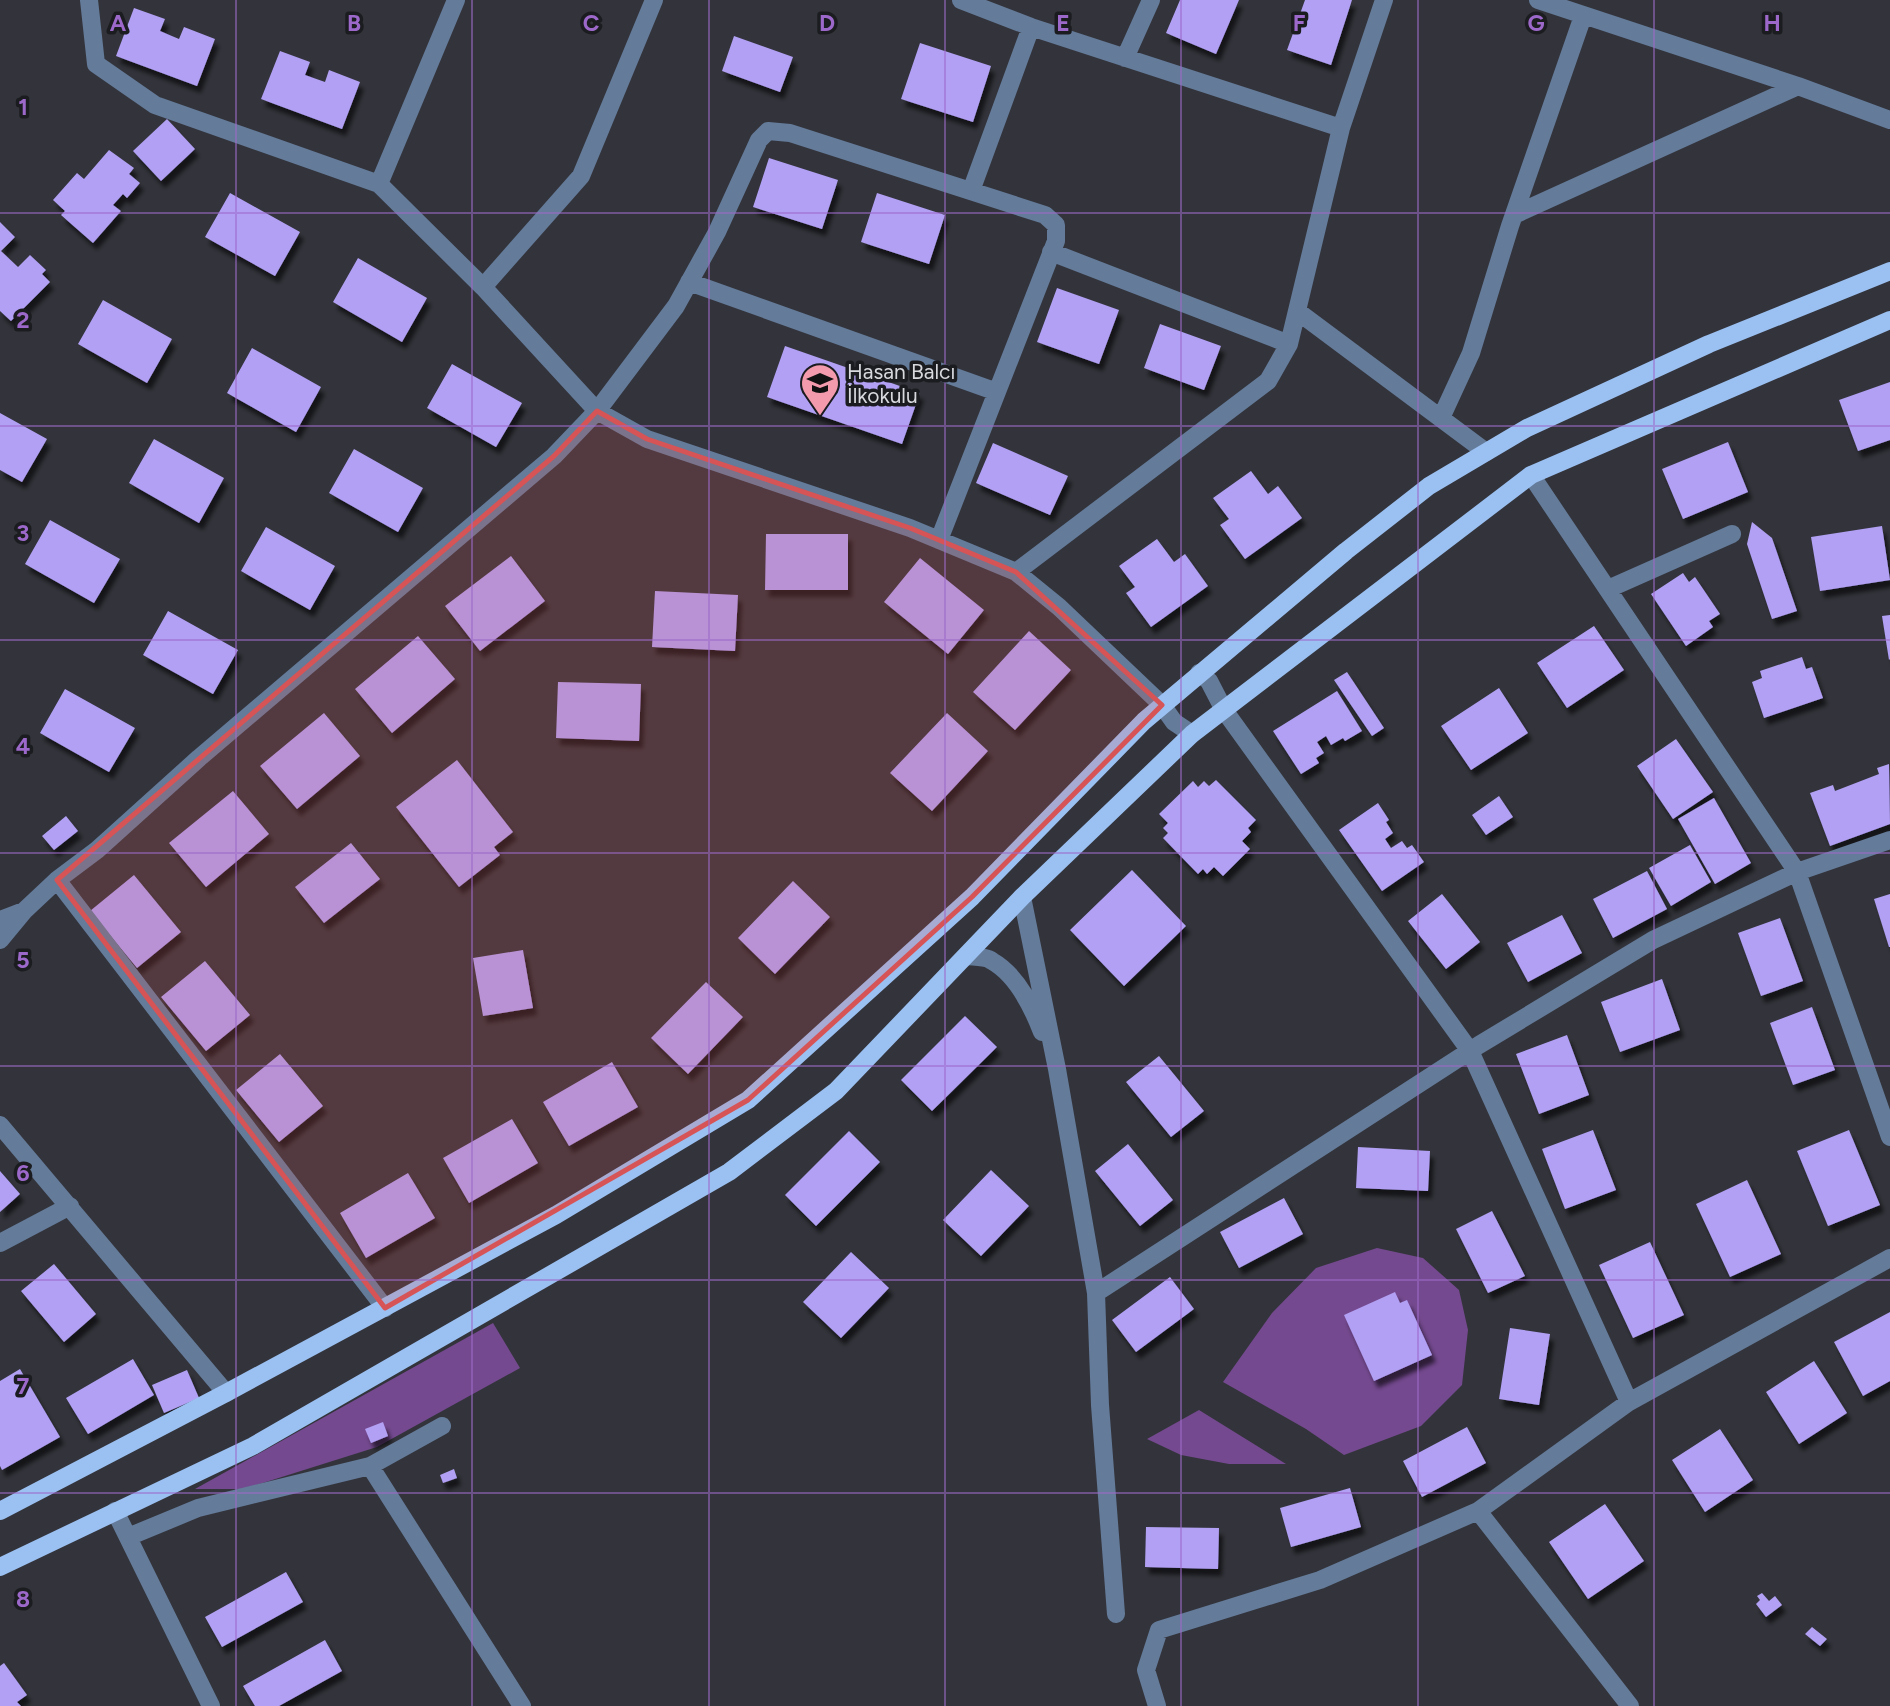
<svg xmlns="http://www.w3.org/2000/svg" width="1890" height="1706" viewBox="0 0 1890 1706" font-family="Figtree,sans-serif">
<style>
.green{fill:#74498f}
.building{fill:#b2a0f5;filter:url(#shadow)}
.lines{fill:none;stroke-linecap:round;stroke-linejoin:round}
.minor{stroke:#647b9a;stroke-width:18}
.major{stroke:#9bc0f2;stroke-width:18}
.marked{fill:#d65456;fill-opacity:0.2;stroke:#d65456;stroke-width:5;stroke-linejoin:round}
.grid{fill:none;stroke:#9c69ca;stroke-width:2;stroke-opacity:0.55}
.labels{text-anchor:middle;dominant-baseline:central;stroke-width:7;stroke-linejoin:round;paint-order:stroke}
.poi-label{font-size:21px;fill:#d8d9de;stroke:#1b1c1f;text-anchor:start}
.grid-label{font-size:23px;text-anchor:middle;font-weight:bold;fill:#9c69ca;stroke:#1b1c1f;stroke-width:7;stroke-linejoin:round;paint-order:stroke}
</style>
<defs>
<filter id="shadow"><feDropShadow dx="4" dy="7" stdDeviation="2" flood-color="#0009"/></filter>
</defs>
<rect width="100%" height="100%" fill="#33343b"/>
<!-- green -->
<path class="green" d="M 1377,1248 L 1423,1258 L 1459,1290 L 1468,1330 L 1462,1385 L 1421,1426 L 1344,1455 L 1306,1429 L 1223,1382 L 1272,1313 L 1316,1268 Z
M 493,1323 L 520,1368 L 377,1447 L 244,1489 L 195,1489 Z
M 1199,1410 L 1286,1464 L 1229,1464 L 1181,1455 L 1147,1439 Z"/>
<!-- building -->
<path class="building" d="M 1180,0 L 1239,0 L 1216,54 L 1166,33 Z
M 1305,0 L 1352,0 L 1331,65 L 1287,50 Z
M 134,8 L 165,19 L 160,31 L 179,39 L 184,27 L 215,39 L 197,86 L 116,56 Z
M 734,36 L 793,57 L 780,92 L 722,71 Z
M 920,43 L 991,66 L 973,122 L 901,99 Z
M 280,51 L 310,62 L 305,75 L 325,82 L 329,70 L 360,82 L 342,129 L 261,99 Z
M 167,119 L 195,149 L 161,181 L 133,151 Z
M 109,150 L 134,168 L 129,174 L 140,183 L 127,198 L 123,194 L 113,205 L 121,211 L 93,243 L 61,215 L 65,211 L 53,200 L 77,173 L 84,179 Z
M 769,158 L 838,180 L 822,229 L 753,207 Z
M 230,193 L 300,232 L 275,276 L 205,237 Z
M 877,193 L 945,215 L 929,264 L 861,242 Z
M 0,222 L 15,237 L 1,251 L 18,267 L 30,255 L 46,270 L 42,274 L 50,282 L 11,321 L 0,311 Z
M 358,258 L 427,298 L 402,342 L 333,302 Z
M 1057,288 L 1119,310 L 1099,364 L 1037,342 Z
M 103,300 L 172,339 L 147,383 L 78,344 Z
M 1160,324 L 1221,346 L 1204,390 L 1144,368 Z
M 785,346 L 920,393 L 902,444 L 767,397 Z
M 252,348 L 321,387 L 296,432 L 227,393 Z
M 452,364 L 522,403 L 496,447 L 427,408 Z
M 1890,382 L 1890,440 L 1858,451 L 1839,400 Z
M 0,413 L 47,439 L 22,482 L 0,470 Z
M 154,439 L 224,478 L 199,523 L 129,483 Z
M 1728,442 L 1748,492 L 1683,519 L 1662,469 Z
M 993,443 L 1068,476 L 1050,515 L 976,483 Z
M 354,449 L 423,488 L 398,532 L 329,493 Z
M 1251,471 L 1268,494 L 1278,486 L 1302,518 L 1245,559 L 1220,525 L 1229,519 L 1213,498 Z
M 50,520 L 120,559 L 94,603 L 25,564 Z
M 1752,522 L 1772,538 L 1797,611 L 1772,619 L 1747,544 Z
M 1882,526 L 1890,580 L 1820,591 L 1811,537 Z
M 266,527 L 335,566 L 310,610 L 241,571 Z
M 766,534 L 848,534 L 848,590 L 765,590 Z
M 1157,539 L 1174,562 L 1185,554 L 1208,586 L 1151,627 L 1126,593 L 1135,587 L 1119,566 Z
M 511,556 L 545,601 L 480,651 L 445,606 Z
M 920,558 L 984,610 L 948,654 L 884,602 Z
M 1683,573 L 1689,582 L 1695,577 L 1720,614 L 1709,621 L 1713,627 L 1686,646 L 1651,594 Z
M 655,591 L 738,595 L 735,651 L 652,647 Z
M 168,611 L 238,650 L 213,694 L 143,655 Z
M 1890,615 L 1890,659 L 1889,660 L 1882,616 Z
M 1594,626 L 1624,670 L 1567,708 L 1537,663 Z
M 1029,631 L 1071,670 L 1015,730 L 973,692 Z
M 418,636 L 455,679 L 392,733 L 355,689 Z
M 1802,657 L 1806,669 L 1812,667 L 1823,698 L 1764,718 L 1752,682 L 1762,678 L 1760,671 Z
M 1347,672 L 1384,728 L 1372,736 L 1334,680 Z
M 558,682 L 641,684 L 639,741 L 556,738 Z
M 1499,688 L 1528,733 L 1471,770 L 1441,726 Z
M 65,689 L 135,728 L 109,772 L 40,733 Z
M 1337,691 L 1362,731 L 1345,741 L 1343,738 L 1331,745 L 1326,736 L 1317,742 L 1324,753 L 1316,758 L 1319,763 L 1301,774 L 1273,731 Z
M 324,713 L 360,756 L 297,809 L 260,766 Z
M 947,713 L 988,751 L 932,811 L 890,773 Z
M 1676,739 L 1713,792 L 1673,819 L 1637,766 Z
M 457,760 L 513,832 L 494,847 L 500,855 L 459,887 L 396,807 Z
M 1889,764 L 1890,824 L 1830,846 L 1810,793 L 1833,785 L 1835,791 L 1879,774 L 1877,768 Z
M 1216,780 L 1256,820 L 1248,828 L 1251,832 L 1242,841 L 1250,849 L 1223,876 L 1214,867 L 1207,874 L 1203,869 L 1198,874 L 1163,838 L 1168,833 L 1163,828 L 1168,823 L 1159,814 L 1193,781 L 1198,787 L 1204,781 L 1209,786 Z
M 233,791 L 269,834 L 206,887 L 169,843 Z
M 1499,796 L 1513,817 L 1486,835 L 1472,815 Z
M 1714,798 L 1751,863 L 1715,884 L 1678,819 Z
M 1378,803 L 1389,820 L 1386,822 L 1393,833 L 1385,839 L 1391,848 L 1402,841 L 1407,848 L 1412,845 L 1424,862 L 1382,891 L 1339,830 Z
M 66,816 L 78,831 L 54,850 L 42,836 Z
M 351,843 L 380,879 L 324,923 L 295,887 Z
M 1690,845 L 1711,882 L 1671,906 L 1649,868 Z
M 1132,870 L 1186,926 L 1124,986 L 1070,930 Z
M 1647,871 L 1667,909 L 1613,938 L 1593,899 Z
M 134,875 L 181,932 L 137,968 L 90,911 Z
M 793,881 L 830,917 L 775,974 L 738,938 Z
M 1442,894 L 1480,942 L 1446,969 L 1408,921 Z
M 1890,894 L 1890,947 L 1889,947 L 1874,899 Z
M 1562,915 L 1582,953 L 1528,982 L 1507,943 Z
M 1780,918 L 1803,981 L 1761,996 L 1738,933 Z
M 523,950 L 533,1008 L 483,1016 L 473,958 Z
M 205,961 L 250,1015 L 206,1051 L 161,997 Z
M 1662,979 L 1680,1030 L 1620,1052 L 1601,1002 Z
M 706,982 L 743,1017 L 688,1074 L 651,1038 Z
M 1812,1007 L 1835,1070 L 1793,1085 L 1770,1023 Z
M 965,1016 L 997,1047 L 932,1111 L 901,1080 Z
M 1567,1035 L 1589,1095 L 1539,1114 L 1516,1054 Z
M 280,1054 L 323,1106 L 279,1142 L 236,1090 Z
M 1159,1056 L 1204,1111 L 1171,1137 L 1126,1082 Z
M 612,1062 L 638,1107 L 569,1146 L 543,1102 Z
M 512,1119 L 538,1163 L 469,1203 L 443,1158 Z
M 1593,1130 L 1616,1190 L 1565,1209 L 1542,1149 Z
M 1849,1130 L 1880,1205 L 1828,1226 L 1797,1151 Z
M 849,1131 L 880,1162 L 816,1226 L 785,1195 Z
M 1128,1144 L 1173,1200 L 1140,1226 L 1095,1171 Z
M 1358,1147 L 1430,1151 L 1428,1191 L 1356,1188 Z
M 991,1170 L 1029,1206 L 981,1256 L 943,1220 Z
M 0,1171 L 20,1194 L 0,1212 Z
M 408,1173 L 435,1218 L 366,1258 L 340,1213 Z
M 1747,1180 L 1781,1254 L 1730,1277 L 1696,1204 Z
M 1284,1198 L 1303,1234 L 1239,1268 L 1220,1232 Z
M 1492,1211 L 1525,1276 L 1488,1293 L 1456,1229 Z
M 1650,1242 L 1684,1315 L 1633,1338 L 1599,1265 Z
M 851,1252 L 889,1288 L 841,1338 L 803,1302 Z
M 54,1264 L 96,1314 L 64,1342 L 21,1291 Z
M 1170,1277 L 1194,1309 L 1136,1352 L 1112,1320 Z
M 1395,1292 L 1400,1303 L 1407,1300 L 1432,1355 L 1374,1381 L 1344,1315 Z
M 1890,1312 L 1890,1381 L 1863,1396 L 1834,1342 Z
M 1510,1328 L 1550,1334 L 1539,1405 L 1499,1399 Z
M 133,1359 L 154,1395 L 88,1434 L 66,1398 Z
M 1814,1361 L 1847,1413 L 1799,1444 L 1766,1392 Z
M 20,1369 L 60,1437 L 2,1470 L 0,1466 L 0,1381 Z
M 187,1370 L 199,1398 L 164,1413 L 152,1385 Z
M 383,1422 L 388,1436 L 371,1443 L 365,1429 Z
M 1467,1427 L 1486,1463 L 1422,1497 L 1403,1461 Z
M 1720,1429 L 1753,1480 L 1705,1512 L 1672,1460 Z
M 454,1469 L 457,1478 L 443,1483 L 440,1475 Z
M 1350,1488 L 1361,1527 L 1291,1547 L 1280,1508 Z
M 1605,1504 L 1644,1561 L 1588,1599 L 1549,1542 Z
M 1146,1527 L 1219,1528 L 1218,1569 L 1145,1567 Z
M 286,1572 L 303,1602 L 222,1647 L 205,1617 Z
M 1762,1593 L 1769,1601 L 1775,1596 L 1782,1605 L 1766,1617 L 1756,1604 L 1760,1600 L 1757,1596 Z
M 1812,1627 L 1827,1639 L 1820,1646 L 1805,1634 Z
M 325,1640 L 342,1671 L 279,1706 L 255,1706 L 243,1686 Z
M 4,1663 L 27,1695 L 17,1702 L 21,1706 L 0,1706 L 0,1666 Z"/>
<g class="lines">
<!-- minor -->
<path class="minor" d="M 89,0 L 96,64 L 155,105 L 379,184 L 483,287 L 597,411 L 647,439 L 910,528 L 1016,572 L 1059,607 L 1162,705 L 1174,722 L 1192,734
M 961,0 L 1031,27 L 1341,128
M 1538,0 L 1798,86 L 1890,120
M 1125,58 L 1151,0
M 379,184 L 456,0
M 971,191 L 1031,27
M 1514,215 L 1798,86
M 1051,252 L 1289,344
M 689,282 L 997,392
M 483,287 L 581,176 L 654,0
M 1297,311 L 1486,452
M 1441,418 L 1471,353 L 1510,226 L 1583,16
M 1531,475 L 1797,872 L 1890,1137
M 1016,572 L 1268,381 L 1289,344 L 1341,128 L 1384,0
M 1608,589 L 1732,534
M 1199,673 L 1209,681 L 1224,710 L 1470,1051 L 1629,1402 L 1890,1258
M 57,880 L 385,1308
M 1022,897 L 1057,1069 L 1096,1293 L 1100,1405 L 1116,1614
M 24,911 L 57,880 L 97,850 L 199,758 L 554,456 L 597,411 L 676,306 L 717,232 L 759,140 L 768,131 L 790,133 L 1045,215 L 1056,225 L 1056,241 L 939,540
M 0,920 L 24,911 L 0,940
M 966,956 C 974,957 986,956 992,961 C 1017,975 1032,1006 1042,1032
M 0,1125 L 226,1393
M 0,1243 L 70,1206
M 1096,1293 L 1479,1045 L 1653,940 L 1797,872 L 1890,840
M 370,1466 L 522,1706
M 115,1511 L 211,1706
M 1478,1511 L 1630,1706
M 128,1537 L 198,1508 L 370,1466 L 442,1426
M 1157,1706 L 1146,1670 L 1159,1630 L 1320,1580 L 1478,1511 L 1629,1402"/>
<!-- major -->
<path class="major" d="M 0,1511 L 226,1393 L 556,1215 L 748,1100 L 972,897 L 1144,721 L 1346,551 L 1429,486 L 1527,428 L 1709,344 L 1890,271
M 0,1567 L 253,1446 L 729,1172 L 836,1091 L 1022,897 L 1192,734 L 1531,475 L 1890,320"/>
</g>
<!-- marked area -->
<path class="marked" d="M 597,411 L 647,439 L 910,528 L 1016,572 L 1162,705 L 972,897 L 748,1100 L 385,1308 L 57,880 L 554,456 Z"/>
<!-- grid -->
<path class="grid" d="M 236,0 L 236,1706M 472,0 L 472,1706M 709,0 L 709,1706M 945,0 L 945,1706M 1181,0 L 1181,1706M 1418,0 L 1418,1706M 1654,0 L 1654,1706M 0,213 L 1890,213M 0,426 L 1890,426M 0,640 L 1890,640M 0,853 L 1890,853M 0,1066 L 1890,1066M 0,1280 L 1890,1280M 0,1493 L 1890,1493"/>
<!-- icons -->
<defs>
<symbol id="school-pin" viewBox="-11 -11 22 30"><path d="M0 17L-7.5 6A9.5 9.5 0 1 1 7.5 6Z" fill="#f39aac" stroke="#1b1c1f"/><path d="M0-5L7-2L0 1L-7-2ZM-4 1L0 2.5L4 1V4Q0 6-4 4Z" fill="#111"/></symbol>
</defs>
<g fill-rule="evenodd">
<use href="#school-pin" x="798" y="361" width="44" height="60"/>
</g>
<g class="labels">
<!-- poi labels -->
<g class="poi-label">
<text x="847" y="371">Hasan Balcı<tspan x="847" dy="24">İlkokulu</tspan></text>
</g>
</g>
<g class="grid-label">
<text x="118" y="31">A</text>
<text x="354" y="31">B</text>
<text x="591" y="31">C</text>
<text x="827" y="31">D</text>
<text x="1063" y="31">E</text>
<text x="1299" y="31">F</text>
<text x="1536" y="31">G</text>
<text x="1772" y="31">H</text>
<text x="23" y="115">1</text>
<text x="23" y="328">2</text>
<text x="23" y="541">3</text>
<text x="23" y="754">4</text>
<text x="23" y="968">5</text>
<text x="23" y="1181">6</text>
<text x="23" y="1394">7</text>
<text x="23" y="1607">8</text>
</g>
</svg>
